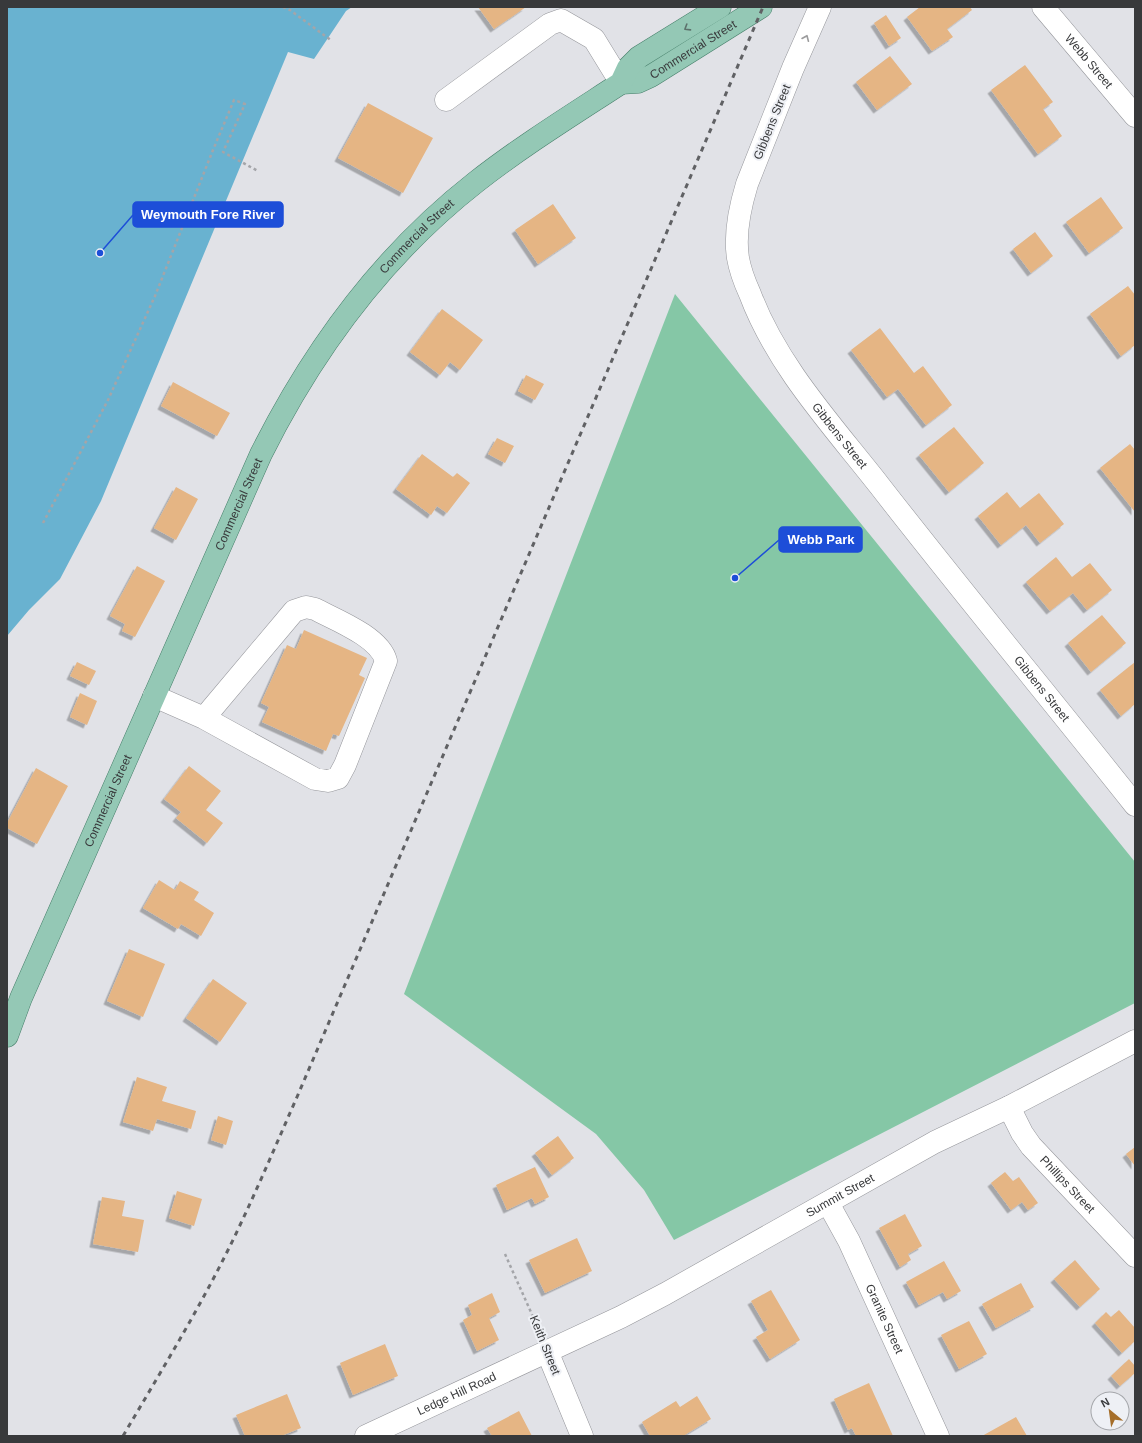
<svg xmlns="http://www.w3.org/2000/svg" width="1142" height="1443" viewBox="0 0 1142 1443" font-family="Helvetica,sans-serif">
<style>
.green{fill:#85c7a6}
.water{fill:#69b2d0}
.building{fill:#e5b584;filter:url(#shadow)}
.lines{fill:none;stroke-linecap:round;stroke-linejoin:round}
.minor-casing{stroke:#95969b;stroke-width:23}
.major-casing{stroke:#467f6a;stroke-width:23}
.path{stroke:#a4a5a9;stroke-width:2.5;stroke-dasharray:3 3;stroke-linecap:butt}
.minor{stroke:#fff;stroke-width:22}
.major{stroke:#94c8b5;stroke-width:22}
.rail{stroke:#606164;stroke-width:3;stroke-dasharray:5 5;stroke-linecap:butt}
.oneway{stroke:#5d726c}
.oneway2{stroke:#9c9c9d}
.labels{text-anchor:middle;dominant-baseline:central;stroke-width:4;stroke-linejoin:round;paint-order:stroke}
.street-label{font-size:12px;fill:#38393b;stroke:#eef0f5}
.leader{fill:none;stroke:#1d4ed8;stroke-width:1.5}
.callout-dot{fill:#1d4ed8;stroke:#eef0f5;stroke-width:1.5}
.callout{fill:#1d4ed8;stroke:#1d4ed8;stroke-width:1.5}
.callout-label{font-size:13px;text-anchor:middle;font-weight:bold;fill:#fff}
</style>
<defs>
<filter id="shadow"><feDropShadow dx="-3.5" dy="3.5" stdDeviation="0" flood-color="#0004"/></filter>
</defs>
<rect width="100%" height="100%" fill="#e1e2e7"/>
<!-- green -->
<path class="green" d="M 675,294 L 1135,862 L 1135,1003 L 674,1240 L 644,1190 L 596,1134 L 404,994 Z"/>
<!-- water -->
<path class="water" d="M 7,7 L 352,7 L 346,11 L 314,59 L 288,52 L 101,501 L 60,579 L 29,610 L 7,636 Z"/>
<!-- building -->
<path class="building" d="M 478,7 L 526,7 L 494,29 Z
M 920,7 L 970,7 L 972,10 L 947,29 L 953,37 L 932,51 L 907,17 Z
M 886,15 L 901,38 L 889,46 L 874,23 Z
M 890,56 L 912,84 L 877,110 L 856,82 Z
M 1025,65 L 1053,102 L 1043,109 L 1062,136 L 1038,154 L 991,90 Z
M 368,103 L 433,138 L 403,193 L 338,158 Z
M 1101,197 L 1123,228 L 1089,253 L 1066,222 Z
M 553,204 L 576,238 L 538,264 L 515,230 Z
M 1035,232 L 1053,256 L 1031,273 L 1013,249 Z
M 1128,286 L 1135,295 L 1135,345 L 1121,356 L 1090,314 Z
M 442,309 L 483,340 L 460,370 L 450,362 L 440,375 L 410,352 Z
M 880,328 L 914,373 L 923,366 L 952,405 L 926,425 L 898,389 L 887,397 L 851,350 Z
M 526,375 L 544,384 L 535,400 L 518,391 Z
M 173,382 L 230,413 L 217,436 L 161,406 Z
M 954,427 L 984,463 L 949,492 L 919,455 Z
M 497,438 L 514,446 L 505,463 L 488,454 Z
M 1130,444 L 1135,450 L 1135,512 L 1100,468 Z
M 422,454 L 453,477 L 457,473 L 470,483 L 447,513 L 437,506 L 431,515 L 396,489 Z
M 176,487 L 198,499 L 176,540 L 154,528 Z
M 1007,492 L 1020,508 L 1039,493 L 1064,524 L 1040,543 L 1026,525 L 1001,545 L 978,516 Z
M 1056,557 L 1072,577 L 1090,563 L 1112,590 L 1087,610 L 1073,593 L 1050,611 L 1026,582 Z
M 137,566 L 165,581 L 135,637 L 122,631 L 125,624 L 110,616 Z
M 1102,615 L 1126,643 L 1091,672 L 1068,643 Z
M 304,630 L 367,658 L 359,675 L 365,678 L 339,736 L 333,734 L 326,751 L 262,722 L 269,707 L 261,703 L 287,645 L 296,649 Z
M 77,662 L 96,671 L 89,685 L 70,676 Z
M 1135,662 L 1135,704 L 1121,716 L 1100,690 Z
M 80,693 L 97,701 L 87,725 L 70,717 Z
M 189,766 L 221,791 L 206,810 L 223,823 L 207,843 L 176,818 L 181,812 L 164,799 Z
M 36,768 L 68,786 L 37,844 L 7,828 L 7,823 Z
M 159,880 L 175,890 L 180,881 L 199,892 L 194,900 L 214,913 L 201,936 L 181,924 L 178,929 L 143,908 Z
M 129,949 L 165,964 L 143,1017 L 107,1001 Z
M 213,979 L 247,1003 L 220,1042 L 186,1018 Z
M 137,1077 L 167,1087 L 162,1101 L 196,1111 L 191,1129 L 157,1119 L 153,1131 L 123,1122 Z
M 218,1116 L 233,1121 L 226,1145 L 211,1140 Z
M 558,1136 L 574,1158 L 552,1175 L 535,1153 Z
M 1135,1147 L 1135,1166 L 1126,1154 Z
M 535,1167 L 549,1197 L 535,1204 L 532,1198 L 507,1210 L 496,1185 Z
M 1005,1172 L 1013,1181 L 1019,1177 L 1038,1203 L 1028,1210 L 1022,1202 L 1011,1210 L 991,1183 Z
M 177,1191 L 202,1199 L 194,1226 L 169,1218 Z
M 102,1197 L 125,1201 L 122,1216 L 144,1220 L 138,1252 L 93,1244 Z
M 905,1214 L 922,1246 L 908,1254 L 911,1260 L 900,1267 L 879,1228 Z
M 577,1238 L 592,1271 L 545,1293 L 529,1260 Z
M 1075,1260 L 1100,1289 L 1080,1307 L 1054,1279 Z
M 944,1261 L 961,1291 L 947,1299 L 943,1292 L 919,1305 L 906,1282 Z
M 1021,1283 L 1034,1307 L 996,1328 L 982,1304 Z
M 771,1290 L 800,1340 L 770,1359 L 756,1337 L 768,1330 L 751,1301 Z
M 492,1293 L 500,1312 L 489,1318 L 499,1340 L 477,1351 L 463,1320 L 472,1315 L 468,1305 Z
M 1119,1310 L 1135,1328 L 1135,1341 L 1122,1353 L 1095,1323 L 1106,1312 L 1111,1317 Z
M 969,1321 L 987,1354 L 959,1369 L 941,1335 Z
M 385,1344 L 398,1376 L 353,1395 L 340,1363 Z
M 1129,1359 L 1135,1366 L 1135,1373 L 1120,1386 L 1111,1376 Z
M 869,1383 L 893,1436 L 856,1436 L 852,1428 L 848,1430 L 834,1399 Z
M 287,1394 L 301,1428 L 281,1436 L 245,1436 L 236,1415 Z
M 697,1396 L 711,1419 L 683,1436 L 650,1436 L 642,1422 L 676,1401 L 680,1407 Z
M 519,1411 L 532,1436 L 492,1436 L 487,1428 Z
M 1016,1417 L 1027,1436 L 982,1436 Z"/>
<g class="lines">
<defs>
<g id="minor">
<path id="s1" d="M 820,7 L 793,68 L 747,184 C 740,207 734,233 738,258 C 740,270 745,283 750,294 C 777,366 832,425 879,485 C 963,593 1050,698 1135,805"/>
<path id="s2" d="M 1043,7 L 1135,116"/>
<path d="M 446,100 L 550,24 L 561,20 L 594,39 L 621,83"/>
<path d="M 154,696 L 204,718 L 315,779 L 328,781 L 338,778 L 345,765 L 386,661 C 380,637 336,620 315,609 L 306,607 L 294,611 L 204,718"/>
<path id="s3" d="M 1009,1107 L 1022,1133 L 1031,1146 L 1135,1256"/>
<path id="s4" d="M 828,1203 L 849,1241 L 938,1436"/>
<path d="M 547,1351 L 582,1436"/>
<path id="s5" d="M 366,1436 L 621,1317 L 665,1294 L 935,1142 L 1009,1107 L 1135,1041"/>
</g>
<g id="major">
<path id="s6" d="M 621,83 L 638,82 L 651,76 L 761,7"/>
<path id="s7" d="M 7,1036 L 21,998 L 261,454 C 313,350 384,254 476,182 C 522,146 572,115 621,83 L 628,68 L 639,57 L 720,7"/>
</g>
</defs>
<!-- minor casing -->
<use href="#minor" class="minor-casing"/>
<!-- major casing -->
<use href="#major" class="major-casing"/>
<!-- path -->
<path class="path" d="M 283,7 L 290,10 L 332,41
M 43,523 L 108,400 L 155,296 L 213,150 L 234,100 L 245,104 L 223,152 L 258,171
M 505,1254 L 538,1328"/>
<!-- minor -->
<use href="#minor" class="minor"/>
<!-- major -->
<use href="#major" class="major"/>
<!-- rail -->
<path class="rail" d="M 123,1436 C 160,1373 198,1311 230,1246 C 254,1197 275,1147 297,1097 L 763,7"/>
</g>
<!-- one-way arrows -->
<defs><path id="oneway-chevron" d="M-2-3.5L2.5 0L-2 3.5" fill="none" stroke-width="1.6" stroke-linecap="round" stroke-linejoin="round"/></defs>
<use class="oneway" href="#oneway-chevron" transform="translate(687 28) rotate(148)"/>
<use class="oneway2" href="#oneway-chevron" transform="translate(806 38) rotate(-67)"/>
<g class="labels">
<!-- street labels -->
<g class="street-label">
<text stroke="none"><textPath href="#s6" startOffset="81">Commercial Street</textPath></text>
<text stroke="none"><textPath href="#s2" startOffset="71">Webb Street</textPath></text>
<text transform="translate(772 122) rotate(-68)">Gibbens Street</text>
<text stroke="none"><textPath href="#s7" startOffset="904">Commercial Street</textPath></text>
<text stroke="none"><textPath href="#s1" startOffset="473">Gibbens Street</textPath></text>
<text stroke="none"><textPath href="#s7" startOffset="580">Commercial Street</textPath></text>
<text stroke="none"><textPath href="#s1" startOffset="797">Gibbens Street</textPath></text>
<text stroke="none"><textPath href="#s7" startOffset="256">Commercial Street</textPath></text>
<text stroke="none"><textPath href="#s3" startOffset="98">Phillips Street</textPath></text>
<text stroke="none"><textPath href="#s5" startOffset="532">Summit Street</textPath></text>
<text stroke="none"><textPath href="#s4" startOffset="129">Granite Street</textPath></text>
<text transform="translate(545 1345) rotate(68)">Keith Street</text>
<text stroke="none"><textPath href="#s5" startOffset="100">Ledge Hill Road</textPath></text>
</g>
</g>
<!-- callouts -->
<path class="leader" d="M100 253L133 215M735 578L779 540"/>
<g class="callout-dot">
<circle cx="100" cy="253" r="4"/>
<circle cx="735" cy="578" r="4"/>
</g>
<g class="callout">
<rect x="133" y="202" width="150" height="25" rx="4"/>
<rect x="779" y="527" width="83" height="25" rx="4"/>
</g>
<g class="callout-label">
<text x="208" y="219">Weymouth Fore River</text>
<text x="821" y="544">Webb Park</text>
</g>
<!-- border -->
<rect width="1142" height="1443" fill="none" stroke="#38393b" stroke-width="16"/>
<!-- north arrow -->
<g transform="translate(1110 1411) rotate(331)"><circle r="19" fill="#eef0f5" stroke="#a5a7ab"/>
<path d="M0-3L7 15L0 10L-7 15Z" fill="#a56e2a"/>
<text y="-6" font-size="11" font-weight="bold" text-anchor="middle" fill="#38393b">N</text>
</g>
</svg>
